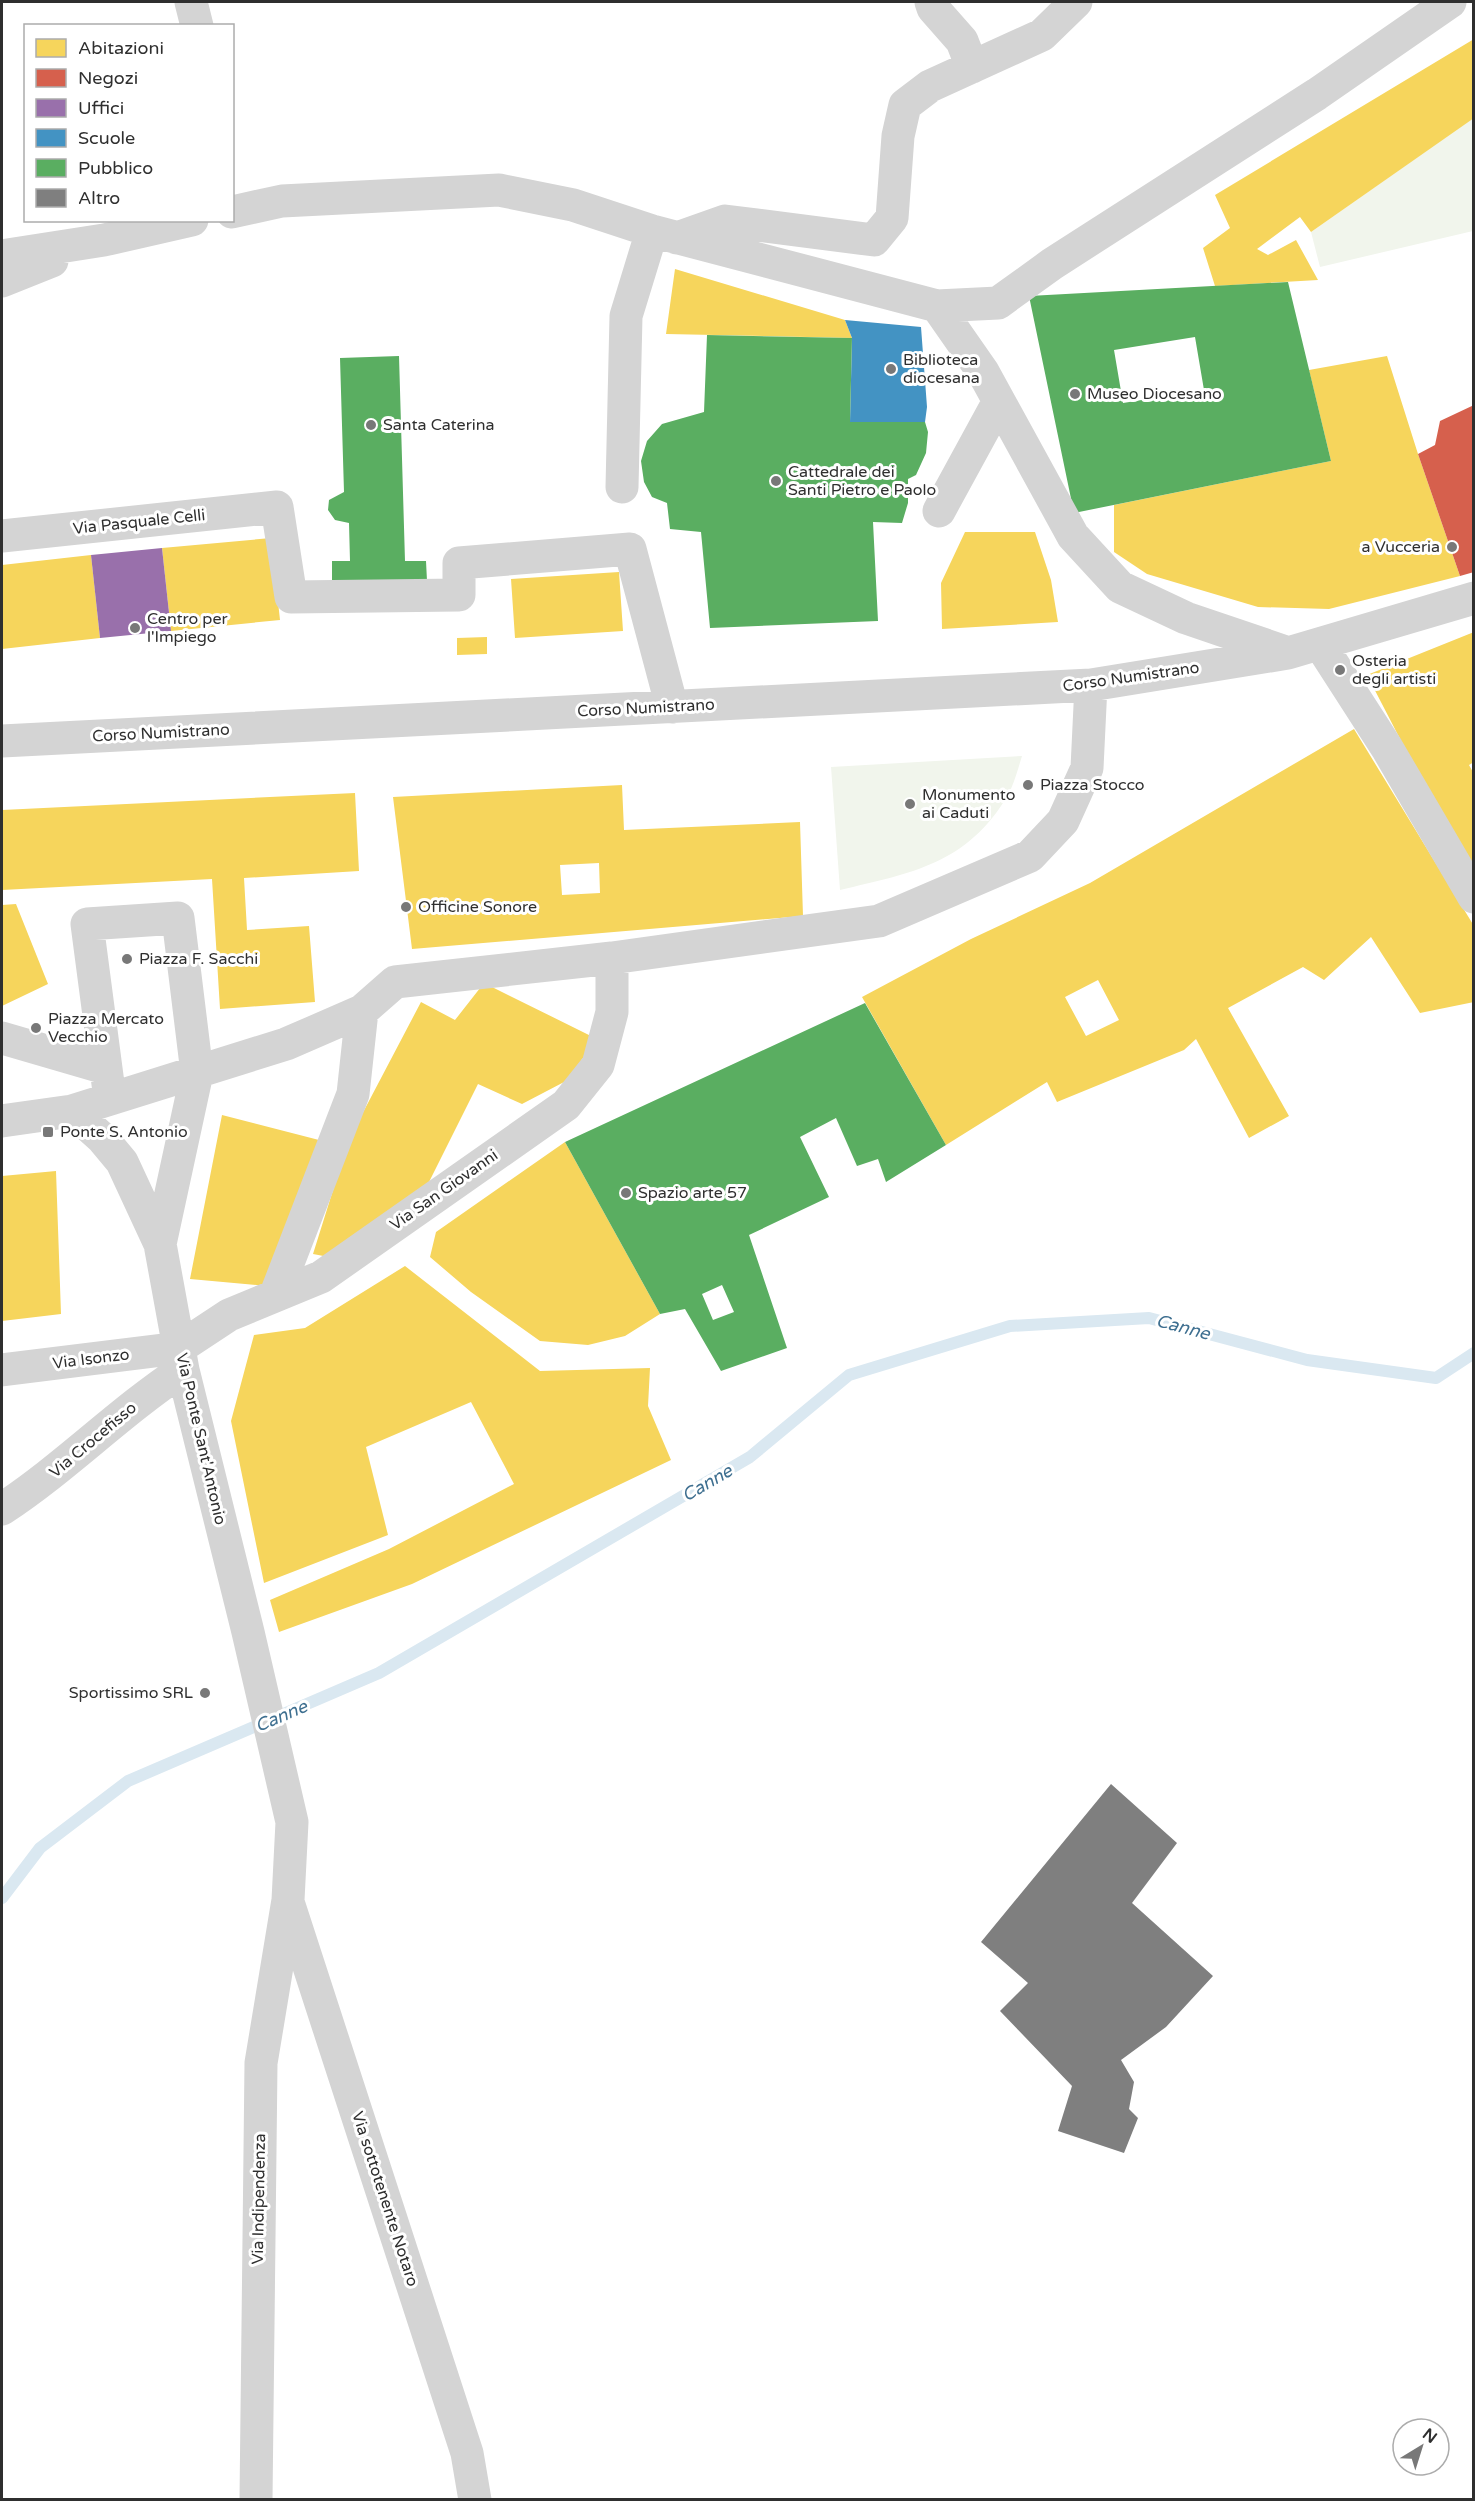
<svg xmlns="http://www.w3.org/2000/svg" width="1475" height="2501" viewBox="0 0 1475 2501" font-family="'Varela Round',sans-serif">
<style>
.green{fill:#f1f5ec}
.homes{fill:#f6d55c;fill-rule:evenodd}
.shops{fill:#d6604d}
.offices{fill:#9970ab}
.schools{fill:#4393c3}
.public{fill:#5aae61;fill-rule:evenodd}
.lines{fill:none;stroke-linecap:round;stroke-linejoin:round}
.stream{stroke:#dae8f1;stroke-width:12}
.building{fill:#7f7f7f}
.minor{stroke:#d4d4d4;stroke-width:33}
.poi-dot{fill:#787878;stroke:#fff;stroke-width:2}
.labels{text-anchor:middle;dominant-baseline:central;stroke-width:6;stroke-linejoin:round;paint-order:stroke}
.poi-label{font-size:16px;fill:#2f2f2f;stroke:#fff;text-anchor:start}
.street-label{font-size:16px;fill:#2f2f2f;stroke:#fff}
.water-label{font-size:18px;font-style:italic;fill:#3e6f90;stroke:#fff}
</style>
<rect width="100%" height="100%" fill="#fff"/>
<!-- green -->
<path class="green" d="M 1473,118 L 1473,231 L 1320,267 L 1311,232 Z
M 1022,756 C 1018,769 1014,784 1008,795 C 967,864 912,873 840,890 L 831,767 Z"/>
<!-- homes -->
<path class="homes" d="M 1474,39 L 1474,118 L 1311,232 L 1300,217 L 1257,249 L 1268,255 L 1296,240 L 1318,280 L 1215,286 L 1203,248 L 1230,228 L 1215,195 Z
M 675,269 L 845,320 L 852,338 L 666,334 Z
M 1387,356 L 1418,454 L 1460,576 L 1329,609 L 1258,607 L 1147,574 L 1114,552 L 1114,505 L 1331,461 L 1309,370 Z
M 965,532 L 1035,532 L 1051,580 L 1058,622 L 942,629 L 941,583 Z
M 271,538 L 280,620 L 171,631 L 162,548 Z
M 91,555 L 100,638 L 2,649 L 2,565 Z
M 619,572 L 623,631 L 515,638 L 511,579 Z
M 1474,632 L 1474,762 L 1469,765 L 1474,774 L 1474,866 L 1428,793 L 1367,675 Z
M 487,637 L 487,654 L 457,655 L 457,638 Z
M 1354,729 L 1474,926 L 1474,1002 L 1420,1013 L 1371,937 L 1324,980 L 1303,967 L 1228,1008 L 1289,1116 L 1249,1138 L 1196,1039 L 1184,1050 L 1057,1102 L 1047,1082 L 946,1145 L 862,997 L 971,939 L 1090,883 ZM 1098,980 L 1119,1020 L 1086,1036 L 1065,997 Z
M 622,785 L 624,830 L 800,822 L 803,916 L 412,949 L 393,797 ZM 599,863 L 600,893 L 562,895 L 560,865 Z
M 355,793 L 359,871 L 244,878 L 247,930 L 309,926 L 315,1002 L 220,1009 L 212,879 L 2,890 L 2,810 Z
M 16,904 L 48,984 L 2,1006 L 2,905 Z
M 484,983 L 597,1039 L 566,1081 L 522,1104 L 478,1084 L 427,1186 L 334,1258 L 313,1254 L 349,1139 L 421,1002 L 455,1020 Z
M 222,1115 L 319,1140 L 267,1286 L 190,1279 Z
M 565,1142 L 660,1314 L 625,1336 L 588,1345 L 540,1341 L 471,1292 L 430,1257 L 436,1232 Z
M 56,1171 L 61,1314 L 2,1321 L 2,1176 Z
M 405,1266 L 540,1371 L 650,1368 L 648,1406 L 671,1460 L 412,1584 L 279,1632 L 270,1600 L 389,1549 L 514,1484 L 471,1402 L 366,1447 L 388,1535 L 264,1583 L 231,1421 L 254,1335 L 305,1328 Z"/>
<!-- shops -->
<path class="shops" d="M 1474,405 L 1474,572 L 1460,576 L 1418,454 L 1435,445 L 1440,421 Z"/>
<!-- offices -->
<path class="offices" d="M 162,548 L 171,631 L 100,638 L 91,555 Z"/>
<!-- schools -->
<path class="schools" d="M 845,320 L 921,327 L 927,407 L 925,422 L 850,422 L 852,338 Z"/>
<!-- public -->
<path class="public" d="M 1288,282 L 1331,461 L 1074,513 L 1029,296 ZM 1195,337 L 1204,390 L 1123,403 L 1114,350 Z
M 707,335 L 852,338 L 850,422 L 925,422 L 928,432 L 926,453 L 916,475 L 908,479 L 908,503 L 902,523 L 873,522 L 878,621 L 710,628 L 701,532 L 670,529 L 667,503 L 652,497 L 644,482 L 641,461 L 647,441 L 662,424 L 704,412 Z
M 399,356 L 405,561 L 426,561 L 427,581 L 332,583 L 332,561 L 350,561 L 349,523 L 335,520 L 328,510 L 329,500 L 344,492 L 340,358 Z
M 865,1003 L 946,1145 L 886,1182 L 878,1159 L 857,1166 L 836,1118 L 800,1137 L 829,1197 L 749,1235 L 787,1348 L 721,1371 L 685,1309 L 660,1314 L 565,1142 ZM 722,1285 L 734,1312 L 713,1320 L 702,1294 Z"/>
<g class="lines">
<!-- stream -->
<path class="stream" d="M 2,1898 L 40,1848 L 128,1781 L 379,1673 L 750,1457 L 849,1375 L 1010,1326 L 1149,1318 L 1307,1360 L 1436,1378 L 1474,1353"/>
</g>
<!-- building -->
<path class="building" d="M 1111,1784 L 1177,1843 L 1132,1903 L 1213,1976 L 1166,2027 L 1121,2060 L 1134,2082 L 1129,2109 L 1138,2118 L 1124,2153 L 1058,2131 L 1072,2086 L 1000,2011 L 1028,1983 L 981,1942 Z"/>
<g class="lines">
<!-- minor -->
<path class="minor" d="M 191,2 L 197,26
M 931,2 L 933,8 L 962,41 L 972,67
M 232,212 L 282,201 L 499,190 L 573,205 L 652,231 L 937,306 L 983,372 L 1073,536 L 1120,587 L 1186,618 L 1283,651
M 677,238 L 725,221 L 874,240 L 892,218 L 898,136 L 905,105 L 930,86 L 1042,35 L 1076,2
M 2,256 L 104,240 L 192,220
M 2,281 L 52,261
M 937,306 L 998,303 L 1052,264 L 1317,94 L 1450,2
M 622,487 L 626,316 L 652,231
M 939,511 L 999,401
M 2,536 L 277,507 L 291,597 L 459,595 L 459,563 L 630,549 L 672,707
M 1320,644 L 1387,748 L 1474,897
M 2,741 L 1091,685 L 1288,653 L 1474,598
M 2,1038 L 105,1068
M 110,1099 L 87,924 L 178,918 L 197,1073 L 160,1244
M 72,1111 L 102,1138 L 122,1162 L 160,1244 L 183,1370 L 248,1632 L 292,1822 L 288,1900 L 261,2063 L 256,2500
M 2,1121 L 72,1111 L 286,1044 L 362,1011 L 395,982 L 612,958 L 879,921 L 1030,856 L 1063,821 L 1087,768 L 1091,685
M 276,1294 L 353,1094 L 362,1011
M 2,1370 L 179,1348 L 229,1315 L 321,1277 L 566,1105 L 598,1065 L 612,1012 L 612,958
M 2,1509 C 66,1467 119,1412 183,1370
M 289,1905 L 467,2453 L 475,2500"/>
</g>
<!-- markers -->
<g class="poi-dot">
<circle cx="891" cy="369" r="6"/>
<circle cx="1075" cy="394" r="6"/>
<circle cx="371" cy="425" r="6"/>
<circle cx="776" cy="481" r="6"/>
<circle cx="1452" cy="547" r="6"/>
<circle cx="135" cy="628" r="6"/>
<circle cx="1340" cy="670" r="6"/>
<circle cx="1028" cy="785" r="6"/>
<circle cx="910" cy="804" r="6"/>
<circle cx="406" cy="907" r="6"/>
<circle cx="127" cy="959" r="6"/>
<circle cx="36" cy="1028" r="6"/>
<rect x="42" y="1126" width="12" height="12" rx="3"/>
<circle cx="626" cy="1193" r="6"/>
<circle cx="205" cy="1693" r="6"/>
</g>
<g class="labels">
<!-- poi labels -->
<g class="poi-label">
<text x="903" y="360">Biblioteca<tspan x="903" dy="18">diocesana</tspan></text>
<text x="1087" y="394">Museo Diocesano</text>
<text x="383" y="425">Santa Caterina</text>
<text x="788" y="472">Cattedrale dei<tspan x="788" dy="18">Santi Pietro e Paolo</tspan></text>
<text x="1440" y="547" text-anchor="end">a Vucceria</text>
<text x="147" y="619">Centro per<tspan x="147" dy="18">l'Impiego</tspan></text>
<text x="1352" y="661">Osteria<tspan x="1352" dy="18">degli artisti</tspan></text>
<text x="1040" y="785">Piazza Stocco</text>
<text x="922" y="795">Monumento<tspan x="922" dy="18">ai Caduti</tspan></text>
<text x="418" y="907">Officine Sonore</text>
<text x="139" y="959">Piazza F. Sacchi</text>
<text x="48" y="1019">Piazza Mercato<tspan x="48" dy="18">Vecchio</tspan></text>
<text x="60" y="1132">Ponte S. Antonio</text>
<text x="638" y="1193">Spazio arte 57</text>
<text x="193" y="1693" text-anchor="end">Sportissimo SRL</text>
</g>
<!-- street labels -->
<g class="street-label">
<text transform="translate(139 522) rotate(-6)">Via Pasquale Celli</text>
<text transform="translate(1131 677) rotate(-8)">Corso Numistrano</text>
<text transform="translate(646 708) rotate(-3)">Corso Numistrano</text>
<text transform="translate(161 733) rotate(-3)">Corso Numistrano</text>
<text transform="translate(444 1190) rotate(-35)">Via San Giovanni</text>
<text transform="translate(91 1359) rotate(-7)">Via Isonzo</text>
<text transform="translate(201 1439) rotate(77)">Via Ponte Sant'Antonio</text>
<text transform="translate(93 1440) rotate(-40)">Via Crocefisso</text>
<text transform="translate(259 2199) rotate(-89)">Via Indipendenza</text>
<text transform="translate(385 2199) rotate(72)">Via sottotenente Notaro</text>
</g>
<!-- water labels -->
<g class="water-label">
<text transform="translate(1183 1327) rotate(15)">Canne</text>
<text transform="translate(707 1483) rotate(-30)">Canne</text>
<text transform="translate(281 1716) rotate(-23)">Canne</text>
</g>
</g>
<!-- border -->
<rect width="1475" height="2501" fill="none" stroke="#2f2f2f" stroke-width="6"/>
<!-- legend -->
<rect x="24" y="24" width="210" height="198" fill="#ffffff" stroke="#acacac" stroke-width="1.5"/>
<rect x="36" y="39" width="30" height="18" fill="#f6d55c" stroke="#acacac" stroke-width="1.5"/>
<text x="78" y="54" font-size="18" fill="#2f2f2f">Abitazioni</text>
<rect x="36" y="69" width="30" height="18" fill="#d6604d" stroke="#acacac" stroke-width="1.5"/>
<text x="78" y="84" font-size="18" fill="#2f2f2f">Negozi</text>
<rect x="36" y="99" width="30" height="18" fill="#9970ab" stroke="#acacac" stroke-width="1.5"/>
<text x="78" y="114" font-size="18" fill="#2f2f2f">Uffici</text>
<rect x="36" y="129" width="30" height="18" fill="#4393c3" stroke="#acacac" stroke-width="1.5"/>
<text x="78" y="144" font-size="18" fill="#2f2f2f">Scuole</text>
<rect x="36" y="159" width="30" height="18" fill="#5aae61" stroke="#acacac" stroke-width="1.5"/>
<text x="78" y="174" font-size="18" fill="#2f2f2f">Pubblico</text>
<rect x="36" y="189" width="30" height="18" fill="#7f7f7f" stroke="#acacac" stroke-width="1.5"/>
<text x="78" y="204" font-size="18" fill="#2f2f2f">Altro</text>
<!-- north arrow -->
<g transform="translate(1421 2447) rotate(38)"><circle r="28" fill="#ffffff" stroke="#acacac" stroke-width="1.5"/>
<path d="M0-4.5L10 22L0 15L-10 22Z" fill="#787878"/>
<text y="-9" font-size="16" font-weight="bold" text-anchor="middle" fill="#2f2f2f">N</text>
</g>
</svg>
